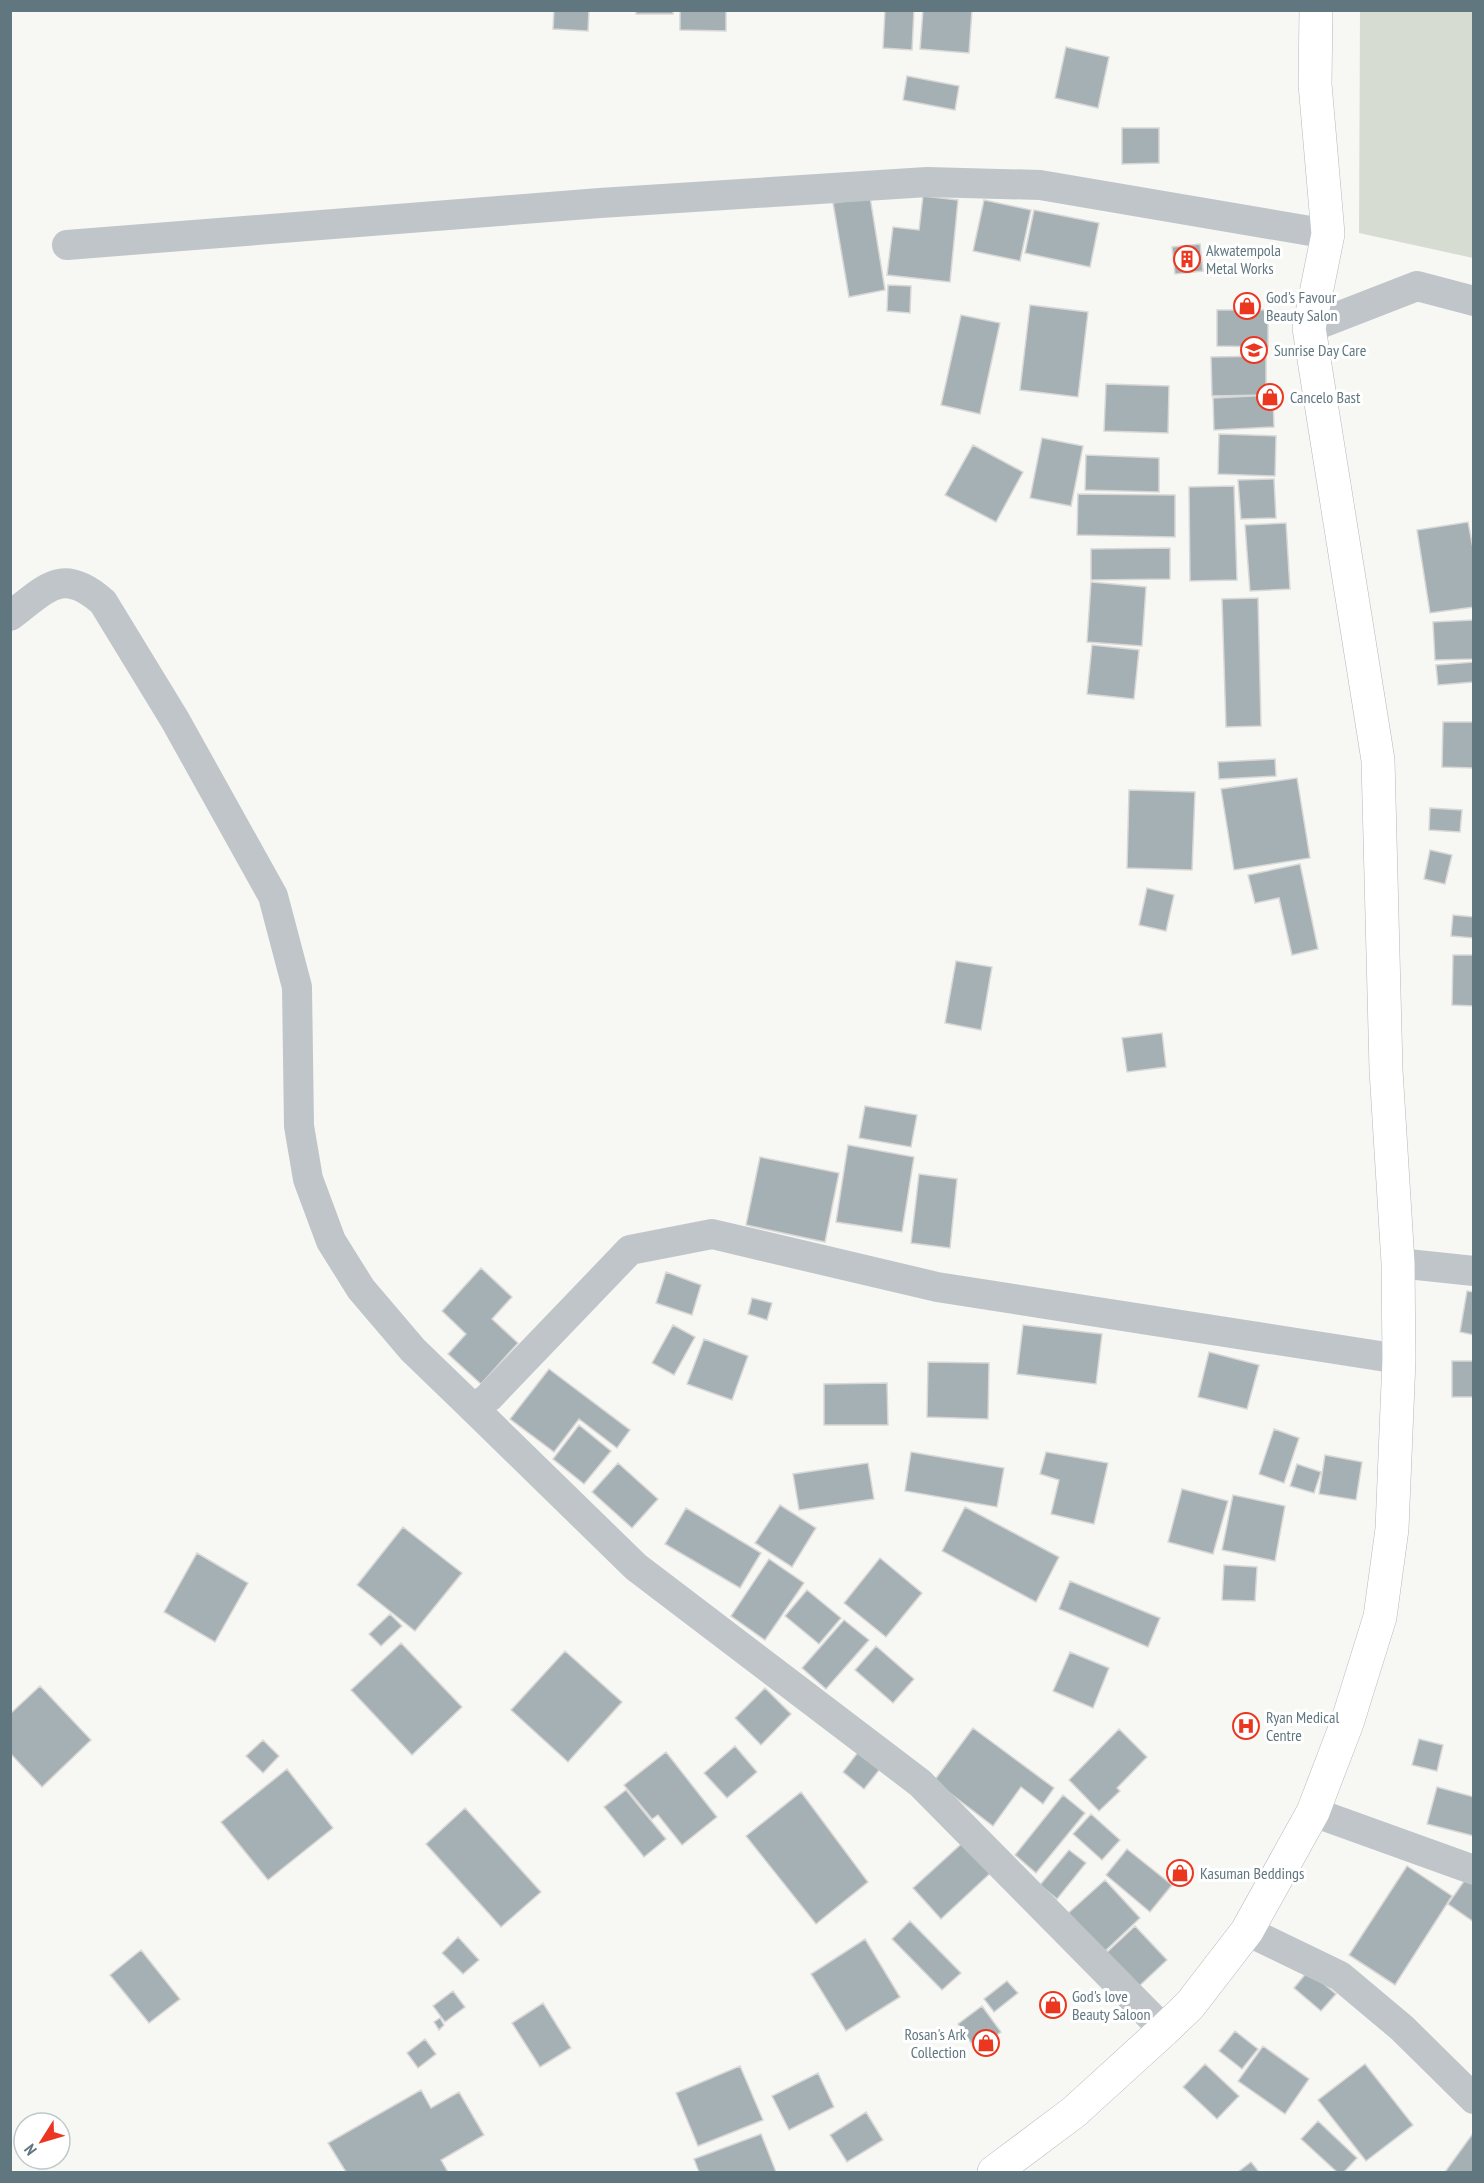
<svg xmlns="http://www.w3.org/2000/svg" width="1484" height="2183" font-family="'PT Sans Narrow',sans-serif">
<rect width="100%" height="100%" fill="#f7f7f4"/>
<path fill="#d7dcd3" d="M1360,11h113v247l-114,-25z"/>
<path fill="#a4b0b4" stroke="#d9d8d6" stroke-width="1.5" d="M554,10h35l-1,21 -35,-2z
M636,10h37v4h-37z
M680,10h46v21l-46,-1z
M885,10h29l-2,40 -29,-2z
M923,10h49l-3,43 -49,-4z
M1066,47l43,10 -11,51 -43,-10z
M907,76l52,10 -4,24 -52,-10z
M1122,128h37v35l-37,1z
M923,196l35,4 -8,82 -63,-7 6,-48 26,3z
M870,197l15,93 -36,7 -16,-94z
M984,200l47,10 -11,51 -47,-10z
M1034,210l65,13 -9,44 -65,-14z
M1200,244l3,27 -28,3 -3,-27z
M888,285l23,1 -1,27 -23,-2z
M1030,305l58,7 -10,85 -58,-7z
M1217,310h51v37l-51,-1z
M961,315l39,8 -20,91 -39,-9z
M1266,356v39l-54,1 -1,-39z
M1106,384l63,2 -1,47 -64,-2z
M1273,395l1,32 -60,3 -1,-32z
M1219,434l57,2 -1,40 -57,-2z
M1042,438l41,8 -12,60 -41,-8z
M973,445l50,27 -27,50 -51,-27z
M1086,455l73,3v34l-74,-2z
M1274,479l2,39 -35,1 -3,-39z
M1234,486l3,94 -47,1 -1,-94z
M1078,494l97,1v42l-98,-2z
M1468,522l6,31v54l-44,6 -13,-83z
M1286,523l4,66 -40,2 -5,-66z
M1170,548v31l-79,1v-31z
M1091,582l55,5 -4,59 -55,-4z
M1258,598l3,128 -35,1 -4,-128z
M1474,620v39l-39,1 -2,-38z
M1092,645l47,5 -5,49 -47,-5z
M1474,662v20l-36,3 -2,-20z
M1443,722h31v46l-32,-1z
M1275,759l1,17 -57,3 -1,-17z
M1297,778l13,80 -76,12 -13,-81z
M1129,790l66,2 -3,78 -65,-2z
M1430,808l32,2 -2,22 -31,-2z
M1430,850l22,5 -7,29 -21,-5z
M1300,864l18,85 -26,6 -13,-57 -24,5 -7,-28z
M1147,888l27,7 -8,36 -27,-6z
M1453,915l21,2v21l-23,-2z
M1453,955h21v51l-22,-1z
M956,961l36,6 -11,63 -36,-7z
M1162,1033l4,34 -39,5 -5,-34z
M865,1106l52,9 -6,32 -52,-9z
M848,1145l66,12 -12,75 -66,-10z
M760,1157l79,16 -14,69 -79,-17z
M919,1174l38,5 -7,69 -39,-5z
M481,1268l31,29 -20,22 26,24 -37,41 -33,-30 18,-20 -24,-23z
M666,1272l35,13 -9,30 -36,-12z
M1467,1291l7,1v43l-14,-3z
M752,1298l20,5 -5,17 -19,-6z
M673,1325l22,12 -21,38 -22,-12z
M1023,1325l79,9 -6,50 -79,-10z
M704,1339l44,17 -16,44 -45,-16z
M1209,1352l50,13 -12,44 -49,-12z
M1452,1361h22v36h-22z
M928,1362l61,1 -1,56 -61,-2z
M549,1369l81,61 -13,18 -38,-29 -25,33 -44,-33z
M887,1383l1,42h-64v-41z
M579,1425l32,26 -27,33 -31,-25z
M1274,1429l25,9 -15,45 -25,-9z
M911,1452l93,16 -7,39 -92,-16z
M1046,1452l62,11 -14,61 -43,-10 8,-34 -19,-6z
M1325,1455l37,7 -6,38 -37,-6z
M618,1463l40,36 -26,29 -40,-36z
M868,1463l6,36 -75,11 -6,-36z
M1297,1464l24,8 -7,21 -24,-7z
M1182,1489l46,12 -15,53 -45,-12z
M1233,1495l52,11 -10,55 -53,-11z
M780,1505l36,23 -24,39 -37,-24z
M965,1507l94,50 -23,45 -94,-51z
M686,1508l75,45 -21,35 -75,-44z
M403,1527l59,46 -47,58 -58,-46z
M197,1553l51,30 -33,59 -51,-30z
M880,1558l42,35 -36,44 -42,-34z
M769,1559l35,24 -39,57 -34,-24z
M1224,1565l33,2 -2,34 -33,-1z
M1070,1581l90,37 -12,29 -89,-38z
M807,1590l34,28 -22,26 -34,-28z
M390,1614l12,12 -21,20 -12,-12z
M844,1620l25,20 -43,49 -24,-21z
M401,1643l61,64 -50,48 -61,-65z
M876,1646l38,33 -21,24 -38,-33z
M565,1651l57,51 -54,60 -57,-52z
M1070,1652l39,16 -16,40 -40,-17z
M40,1686l51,54 -49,47 -32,-34v-39z
M765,1688l26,26 -30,31 -26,-27z
M973,1728l81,60 -11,16 -22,-17 -28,39 -59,-45z
M1119,1729l28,28 -30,31 3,3 -21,20 -30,-31z
M1419,1739l24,6 -6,26 -25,-6z
M263,1740l16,16 -16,17 -17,-17z
M735,1746l22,26 -30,26 -23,-25z
M862,1747l22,17 -20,25 -21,-17z
M666,1752l51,65 -35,28 -24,-30 -6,4 -28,-34z
M287,1769l46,59 -65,52 -47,-58z
M1437,1787l37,10v39l-47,-12z
M626,1790l40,49 -22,18 -40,-50z
M801,1792l67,90 -52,42 -70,-88z
M1063,1795l22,18 -49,60 -21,-18z
M465,1808l76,84 -40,35 -75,-83z
M1091,1814l29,26 -18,20 -29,-26z
M970,1836l27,31 -56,52 -28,-31z
M1127,1849l45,36 -22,27 -44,-37z
M1069,1850l17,13 -29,36 -17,-14z
M1407,1866l45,30 -57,89 -46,-30z
M1467,1877l7,4v41l-26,-18z
M1105,1880l35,38 -39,37 -36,-39z
M910,1921l51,52 -19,17 -50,-51z
M1135,1926l32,34 -31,29 -32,-34z
M458,1937l21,23 -16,14 -21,-21z
M865,1939l35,58 -54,34 -35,-57z
M141,1950l39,49 -31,24 -39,-48z
M1308,1971l28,23 -15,17 -27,-23z
M1007,1981l11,12 -24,19 -10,-13z
M453,1991l12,16 -20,15 -12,-16z
M543,2003l28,45 -31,19 -28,-44z
M982,2006l19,26 -25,18 -18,-26z
M440,2018l4,7 -5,5 -5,-8z
M1235,2031l23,18 -16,20 -23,-18z
M425,2039l11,15 -18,14 -11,-15z
M1263,2046l46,33 -24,35 -47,-33z
M1205,2064l34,32 -22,23 -34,-32z
M1365,2064l48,61 -47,36 -48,-61z
M740,2066l23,54 -65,26 -22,-53z
M818,2073l16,34 -45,23 -17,-34z
M421,2090l10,18 28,-16 25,43 -43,25 7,12h-102l-18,-29z
M866,2112l17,28 -36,22 -17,-27z
M1318,2121l39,37 -13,14h-7l-36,-33z
M1474,2132v40h-29z
M761,2134l15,38h-77l-5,-13z
M1251,2162l8,10h-21z"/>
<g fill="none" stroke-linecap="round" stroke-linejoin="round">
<defs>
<path id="secondary" d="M994,2172l80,-60 90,-82 26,-25 57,-74 66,-119 34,-89 33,-106 12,-88 7,-170 -1,-96 -12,-193 -8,-310 -69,-432 19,-94 -13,-150 1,-74"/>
</defs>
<use href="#secondary" stroke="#b2b9bd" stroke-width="34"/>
<path stroke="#bfc5c8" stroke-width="30" d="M67,245l533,-42 327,-21 113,3 288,49
M1309,328l108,-42 57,15
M10,616c37,-28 52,-50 93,-14l72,118 98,176 24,91 2,139 9,53 23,62 30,48 52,61 57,55 10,-1 9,-7 141,-147 82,-16 225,53 462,72
M1398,1263l76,8
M470,1405l166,162 284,216 244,247
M1313,1812l161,58
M1247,1931l93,45 62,52 72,71"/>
<use href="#secondary" stroke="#fff" stroke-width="33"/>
</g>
<defs>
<symbol id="building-ring" viewBox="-11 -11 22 22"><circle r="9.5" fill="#fff" stroke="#eb3620" stroke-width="1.5"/><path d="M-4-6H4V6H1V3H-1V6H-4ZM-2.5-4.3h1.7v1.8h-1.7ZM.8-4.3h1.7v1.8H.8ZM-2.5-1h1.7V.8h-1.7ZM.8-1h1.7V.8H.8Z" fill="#eb3620"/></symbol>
<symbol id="shop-ring" viewBox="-11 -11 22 22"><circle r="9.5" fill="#fff" stroke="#eb3620" stroke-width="1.5"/><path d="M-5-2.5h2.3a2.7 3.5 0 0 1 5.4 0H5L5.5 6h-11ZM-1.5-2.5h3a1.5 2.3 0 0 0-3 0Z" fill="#eb3620"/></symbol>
<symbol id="school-ring" viewBox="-11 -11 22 22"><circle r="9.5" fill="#fff" stroke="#eb3620" stroke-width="1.5"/><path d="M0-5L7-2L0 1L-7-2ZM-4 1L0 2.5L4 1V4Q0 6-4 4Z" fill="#eb3620"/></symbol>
<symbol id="hospital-ring" viewBox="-11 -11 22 22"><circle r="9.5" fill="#fff" stroke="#eb3620" stroke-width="1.5"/><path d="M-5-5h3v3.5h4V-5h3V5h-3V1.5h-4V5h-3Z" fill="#eb3620"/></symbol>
</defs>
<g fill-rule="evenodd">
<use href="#building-ring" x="1172" y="244" width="30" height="30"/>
<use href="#shop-ring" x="1232" y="291" width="30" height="30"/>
<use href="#school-ring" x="1239" y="335" width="30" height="30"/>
<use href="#shop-ring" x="1255" y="382" width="30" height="30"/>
<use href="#hospital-ring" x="1231" y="1711" width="30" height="30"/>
<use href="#shop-ring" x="1165" y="1858" width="30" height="30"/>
<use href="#shop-ring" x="1038" y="1990" width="30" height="30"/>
<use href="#shop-ring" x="971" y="2028" width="30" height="30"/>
</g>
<g text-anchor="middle" stroke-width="6" stroke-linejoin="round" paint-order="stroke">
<g font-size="16" fill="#617780" stroke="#fff" text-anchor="start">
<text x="1206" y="256">Akwatempola<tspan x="1206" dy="18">Metal Works</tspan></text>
<text x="1266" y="303">God's Favour<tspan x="1266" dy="18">Beauty Salon</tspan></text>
<text x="1274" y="356">Sunrise Day Care</text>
<text x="1290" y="403">Cancelo Bast</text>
<text x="1266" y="1723">Ryan Medical<tspan x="1266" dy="18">Centre</tspan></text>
<text x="1200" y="1879">Kasuman Beddings</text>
<text x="1072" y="2002">God's love<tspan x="1072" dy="18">Beauty Saloon</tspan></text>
<text x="966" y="2040" text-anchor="end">Rosan's Ark<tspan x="966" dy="18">Collection</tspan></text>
</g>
</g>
<rect width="1484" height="2183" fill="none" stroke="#617780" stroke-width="24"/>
<g transform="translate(42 2141) rotate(233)"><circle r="28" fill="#ffffff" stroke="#c0c9cc" stroke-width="1.5"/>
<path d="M0-4.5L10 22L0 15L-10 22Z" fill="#eb3620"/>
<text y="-9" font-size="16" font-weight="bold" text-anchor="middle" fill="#617780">N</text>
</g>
</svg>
